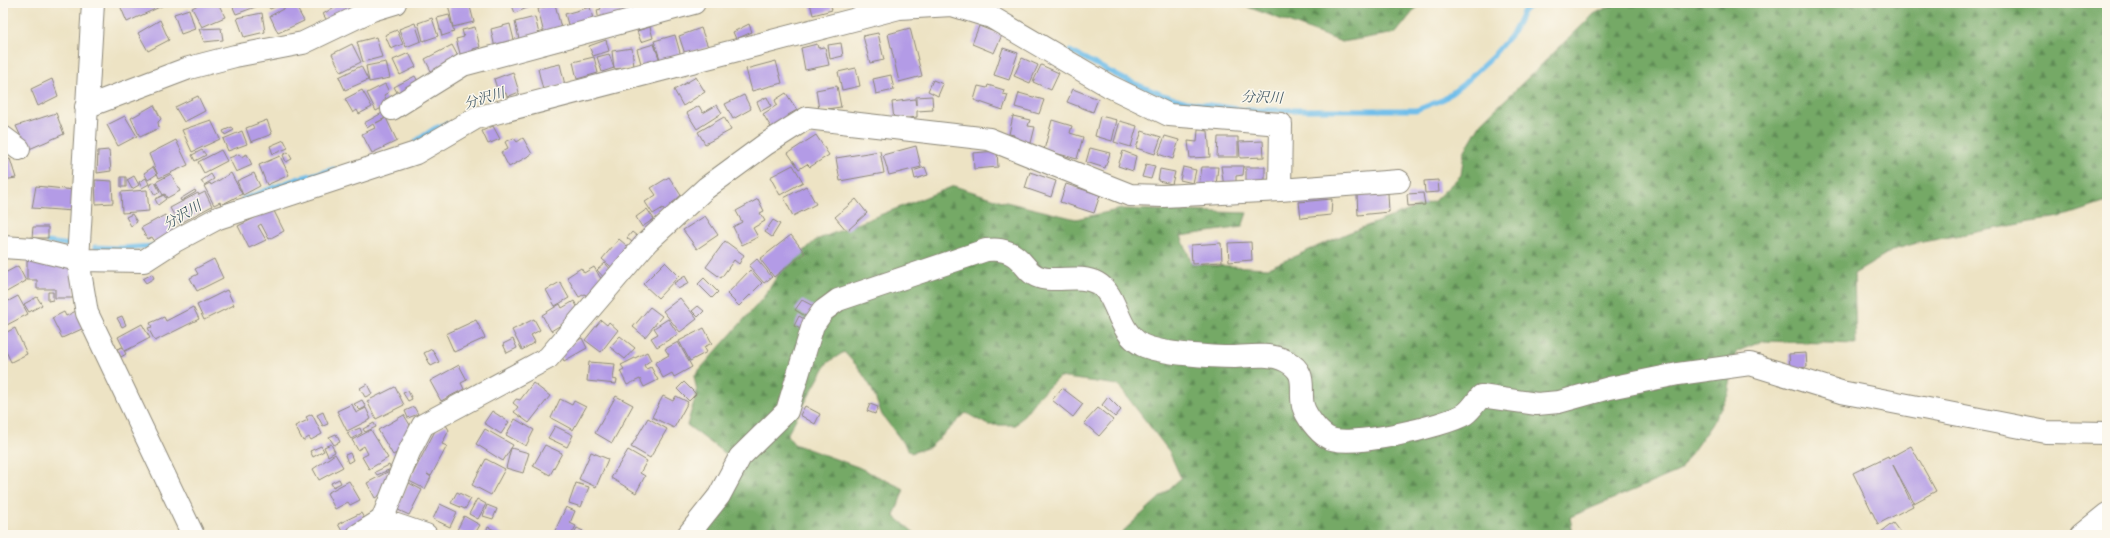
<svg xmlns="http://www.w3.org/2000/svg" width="2110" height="538" font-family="'IM FELL French Canon','Noto Serif JP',serif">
<defs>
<pattern id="forest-firs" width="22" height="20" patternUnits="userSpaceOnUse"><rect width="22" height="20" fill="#74a966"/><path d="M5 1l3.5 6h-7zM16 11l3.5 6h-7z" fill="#5f8a54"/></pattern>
</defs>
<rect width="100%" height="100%" fill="#fbf7ec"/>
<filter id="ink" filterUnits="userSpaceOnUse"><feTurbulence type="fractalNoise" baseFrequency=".025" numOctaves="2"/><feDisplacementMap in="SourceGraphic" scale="8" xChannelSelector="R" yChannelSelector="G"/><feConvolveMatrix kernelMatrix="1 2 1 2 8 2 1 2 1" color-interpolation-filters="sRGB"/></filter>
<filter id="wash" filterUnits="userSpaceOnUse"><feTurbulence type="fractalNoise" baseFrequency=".012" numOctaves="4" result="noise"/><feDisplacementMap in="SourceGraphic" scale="16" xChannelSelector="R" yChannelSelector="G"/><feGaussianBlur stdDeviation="0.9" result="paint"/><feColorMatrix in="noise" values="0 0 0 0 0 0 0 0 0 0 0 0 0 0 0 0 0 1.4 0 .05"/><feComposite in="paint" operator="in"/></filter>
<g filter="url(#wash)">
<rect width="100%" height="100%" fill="#ede3c4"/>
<path fill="url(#forest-firs)" stroke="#506a48" d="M1237,3h183l-24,30 -54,9z
M1616,3h491v199l-43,14 -147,27 -21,6 -42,25 2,70 -93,-3 -27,11 -8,43 -17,30 -32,46 -109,46 3,18h-454l62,-57 -12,-27 -51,-66 -59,-8 -21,20 -22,28h-28l-22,-12 -36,34 -19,6 -29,-38 -11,-28 -13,-20 -14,-15 -17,11 -40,72 7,9 64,23 46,22 -10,27 23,19h-215l29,-77 -44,-33 10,-33 -3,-16 69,-78 15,-23 38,-35 138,-54 48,15 74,18 46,-10 125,4 -5,14 -61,9 11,28 76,4 80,-35 86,-32 27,-26 3,-23 17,-29 113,-109z"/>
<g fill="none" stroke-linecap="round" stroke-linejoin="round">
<path stroke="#6fbeea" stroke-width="5" d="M1070,51l54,28 39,16 24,7 60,8h169l28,-11 18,-14 30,-28 22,-26 9,-19 9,-9
M416,141l19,-13 11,-4
M243,199l53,-20 38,-10
M48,242l23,3
M95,247l25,1 33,-2"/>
</g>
<g id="blocks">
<path fill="#b39be6" d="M119,3h44l1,2 -37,17z
M202,3h16l7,14 -23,10 -10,-19z
M231,3h30v2l-25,9z
M267,3h18l-15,6z
M294,3l10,18 -26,12 -8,-17z
M341,3h6l7,12 -22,14 -9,-15z
M453,3h16l5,19 -21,5 -5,-23z
M511,3h19l2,3 -17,7z
M611,3h18l4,14 -34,4 -2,-11 4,-1 -1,-3z
M632,3h22l-20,11z
M810,3h20l2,7 -19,5z
M555,4l6,24 -15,14 -8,-33z
M590,7l6,24 -24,7 -7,-24z
M189,9l6,20 -14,5 -7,-20z
M262,13l3,19 -21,5 -7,-19z
M449,15l5,17 -12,4 -5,-18z
M535,17l4,17 -20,5 -4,-17z
M432,18l6,18 -15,5 -5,-18z
M160,20l9,20 -21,11 -10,-18z
M415,23l6,18 -15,6 -7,-18z
M510,24l6,24 -20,5 -5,-24z
M749,24l3,8 -16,7 -3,-7z
M979,26l23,9 -8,18 -22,-9z
M475,27l5,20 -7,2 1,5 -13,3 -5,-18 8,-2 -2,-7z
M650,27l3,11 -12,4 -4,-11z
M221,28l2,12 -19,2 -5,-13z
M701,28l7,19 -23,7 -6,-18z
M910,28l12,48 -23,6 -11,-48z
M397,30l6,14 -12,5 -6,-14z
M878,33l6,27 -14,3 -7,-27z
M675,35l6,21 -20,6 -7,-21z
M376,37l6,20 -19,5 -6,-20z
M606,40l3,11 -16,5 -4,-10z
M841,43l2,13 -13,3 -2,-14z
M352,44l9,18 -20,10 -9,-18z
M654,44l6,17 -18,6 -5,-18z
M817,44l1,4 7,-1 4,18 -24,5 -4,-22z
M452,45l10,19 -27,15 -10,-20z
M632,48l2,19 -20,2 -2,-18z
M1003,48l15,5 -9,27 -15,-5z
M409,53l7,14 -16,8 -7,-15z
M609,54l5,14 -12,4 -5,-15z
M594,57l4,16 -21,6 -4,-17z
M1022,58l16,7 -8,18 -16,-7z
M776,61l6,22 -30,8 -6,-22z
M386,62l4,16 -21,4 -3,-16z
M560,64l5,21 -22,5 -5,-21z
M1041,65l18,8 -8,17 -18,-8z
M361,66l7,14 -23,10 -6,-13z
M856,68l4,18 -18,4 -4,-18z
M513,72l6,20 -12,5 -1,-4 -7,2 -5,-16z
M891,75l3,15 -18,4 -3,-15z
M415,76l7,13 -21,10 -7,-12z
M696,77l9,15 -22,14 -9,-16z
M52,79l6,17 -20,10 -7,-17z
M933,80l10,4 -5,12 -10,-5z
M385,84l4,8 -5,3 5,9 -13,7 -9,-18z
M988,85l16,5 -1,4 5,1 -5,15 -29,-10 4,-14 9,2z
M837,86l4,21 -22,3 -3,-20z
M1073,89l25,10 -5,13 -26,-10z
M362,90l10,17 -13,7 -2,-4 -4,3 -8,-14z
M786,93l11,17 -9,5 5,8 -18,11 -12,-20 14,-9 -2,-5z
M1019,93l25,7 -5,14 -24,-7z
M744,95l7,14 -18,10 -8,-15z
M198,96l7,15 -21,11 -9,-15z
M932,96l1,14 -16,1v6l-23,3 -2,-18 23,-3 1,6v-8z
M767,97l4,9 -10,5 -4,-9z
M154,105l7,14 -3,3 1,6 -19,9 -9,-19z
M717,105l5,8 -25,16 -10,-16 12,-7 4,7z
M384,112l3,5 -11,6 10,-5 11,23 -25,12 -10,-19 13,-6 -2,-4 -6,4 -3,-5z
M56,113l8,21 -37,16 -11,-24z
M125,116l12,20 -19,10 -11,-21z
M1013,116l17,4 -2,6 7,1 -4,16 -18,-4 1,-4 -5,-1z
M1100,116l17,4 -5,21 -17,-5z
M724,117l7,13 -26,14 -7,-12z
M211,120l9,19 -28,13 -10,-22z
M267,120l5,14 -21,8 -5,-14z
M1052,120l20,6 -2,7 13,4 -6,22 -33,-9z
M1120,121l17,5 -6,21 -17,-5z
M493,126l7,13 -12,5 -6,-13z
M232,127l2,3 -9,5 -2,-4z
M1198,130l10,1 2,26 -20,1 -2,-17 9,1z
M242,131l5,13 -19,7 -5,-12z
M1142,131l19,6 -6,17 -19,-6z
M816,135l13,20 -19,12 -3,-3 -8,5 -11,-16z
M1165,136l14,4 -6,19 -15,-5z
M1218,137h20v20h-21z
M514,138l3,4 6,-4 9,16 -23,13 -8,-15 7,-4 -3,-6z
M176,140l12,25 -29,13 -10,-24z
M284,140l4,8 -15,6 -3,-8z
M1263,141l1,16 -24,1 -1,-16z
M916,146l5,21 -32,8 -6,-20z
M1090,148l20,5 -5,15 -19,-6z
M109,150l2,21 -14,2 1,-22z
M202,150l4,5 -11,6 -3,-6z
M221,150l6,11 -23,12 -6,-11z
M880,151l4,22 -44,8 -4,-23z
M997,151l1,16 -24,2 -1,-16z
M1123,151l13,5 -3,15 -15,-5z
M288,152l4,7 -6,3 -3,-7z
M239,154l2,3 6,-3 5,11 -16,7 -7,-14z
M280,156l9,19 -22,10 -8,-20z
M10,159l6,19 -13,2v-19z
M1146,164l9,2 -4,13 -9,-2z
M793,165l10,17 -23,13 -10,-18z
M1221,166h23l-1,9 -7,1v10l-12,1z
M153,167l4,7 -9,6 -4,-7z
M925,167l3,8 -13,4 -2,-8z
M1183,167l13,3 -3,13 -13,-3z
M1202,167h16l-2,18 -17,1z
M1246,167h19v20h-19z
M1160,169l15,3 -3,12 -14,-3z
M1030,172l26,9 -5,16 -26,-9z
M231,173l11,21 -21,11 -1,-3 -6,3 -10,-19 6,-3 1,2z
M254,173l6,13 -17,9 -6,-14z
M171,174l9,17 -13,7 -2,-4 -2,1 -7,-13z
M211,174l3,5 -10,6 -3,-4z
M134,176l5,9 -7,4 -5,-9z
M121,177h5v10h-5z
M669,177l13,20 -10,6 3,5 -9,5 -3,-5 -10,6 -8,-12 11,-7 -5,-7z
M146,178l3,6 -7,4 -3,-6z
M95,180l17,1 1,22 -17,1z
M1438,180l1,12 -14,1 -1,-12z
M155,182l5,10 -5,3 -6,-10z
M1066,184l34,11 -6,18 -34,-11z
M36,186l38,4 -1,21 -41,-3z
M806,186l10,18 -23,12 -9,-18z
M147,190l2,21 -27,2 -1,-21z
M195,190l1,2 -15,9 -1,-2z
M205,192l7,14 -33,18 -9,-16 28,-15 1,2z
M1388,193l1,19 -31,3 -1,-20z
M1423,193l2,12 -17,1 -1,-12z
M164,195l2,4 -8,6 -3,-6z
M758,199l6,12 -4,2 5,8 -12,7 5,9 -16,8 -9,-18 9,-5 -6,-11z
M856,199l11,14 -20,18 -12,-14z
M1332,199l-1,16 -30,3 -2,-16z
M273,209l11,22 -15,8 -8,-15 -3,2 8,14 -17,8 -11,-22z
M647,209l7,10 -12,8 -6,-10z
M132,214l5,8 -6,4 -5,-9z
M3,215h2v23h-2z
M165,215l10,16 -20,11 -3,-5 -5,2 -6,-11z
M705,216l13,19 -21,14 -14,-19z
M773,220l7,4 -8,13 -7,-5z
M33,227h15v11h-16z
M632,232l10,8 -5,6 -10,-8z
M791,235l14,18 -31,24 -14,-18z
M619,239l14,12 -17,20 -14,-12z
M725,241l19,14 -5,9 -5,-4 -13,18 -15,-11z
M1251,242l1,18 -23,2 -1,-19z
M1221,243l1,19 -30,2 -1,-19z
M214,259l9,19 -26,13 -7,-13 8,-4 -3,-5z
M757,259l15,18 -8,6 -15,-17z
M27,260h48v38h-20v-9h-18v-9h-10z
M665,262l14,14 -21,22 -15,-14z
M605,263l9,10 -8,7 -9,-10z
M18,266l8,15 -23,13v-20z
M594,267l9,15 -16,15 -2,-3 -6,3 -12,-20 14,-9 3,5z
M750,270l12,13 -23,23 -12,-12z
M152,274l2,4 -8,5 -3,-4z
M685,276l4,7 -11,6 -4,-6z
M704,278l14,14 -6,6 -14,-14z
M560,282l9,16 -14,8 -9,-16z
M227,290l7,15 -30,15 -7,-15z
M48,292h5v8l-5,1z
M18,296l10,18 -25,13v-23z
M37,297l5,8 -13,7 -5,-8z
M680,298l17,21 -17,13 -17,-21z
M802,300l15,8 -6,11 -16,-9z
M574,301l7,12 -30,18 -9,-16 18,-11 2,4z
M698,306l6,5 -6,6 -6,-6z
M193,307l6,12 -44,22 -7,-13 4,-1 -2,-4 14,-6 2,4z
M650,307l12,9 -17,21 -12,-10z
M76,311l8,17 -22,10 -10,-20 12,-6 2,4z
M122,316l4,9 -4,2 -5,-9z
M799,316l9,5 -5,9 -9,-4z
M534,319l6,11 -9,5 4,7 -13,8 -10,-20z
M668,319l10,15 -21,13 -6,-9 7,-4 -4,-6z
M476,320l9,18 -31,14 -8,-18z
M601,320l6,5 2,-3 9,8 -17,22 -16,-12z
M142,324l8,14 -25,13 -7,-14z
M15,328l12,26 -16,8 -8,-17v-11z
M704,328l8,15 -8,4 3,5 -17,9 -11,-20z
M620,336l15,12 -10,11 -15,-12z
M582,338l5,10 -23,13 -5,-10z
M513,339l4,9 -10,5 -4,-9z
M678,342l14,25 -18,10 -2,-4 -9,5 -8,-15 14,-8 -4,-6z
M122,347l4,7 -5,3 -4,-8z
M432,349l7,13 -8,4 -7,-13z
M647,352l4,8 -7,5 2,4 5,-2 7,13 -14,7 -4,-8 -13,6 -7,-14 4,-2 -3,-4z
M1806,353l1,14 -17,2 -1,-15z
M589,362l26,2 -2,15 4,1 -1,4 -29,-3z
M459,365l8,15 -6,3 3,6 -23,12 -11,-20z
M684,382l12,12 -7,7 -12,-12z
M533,383l17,13 -21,27 -15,-11 4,-5 -5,-4 3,-4 4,1z
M367,384l5,10 -7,3 -5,-9z
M395,387l9,18 -28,14 -9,-18z
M1062,388l21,16 -10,13 -21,-17z
M408,391l4,8 -4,2 -5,-8z
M616,396l17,9 -21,38 -17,-10z
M663,396l10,5 3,-5 12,6 -14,26 -22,-11z
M1108,397l13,13 -6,7 -13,-12z
M560,399l12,6 2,-4 12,6 -13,23 -22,-12z
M362,400l4,7 -6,3 -6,-6z
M352,404l4,9 10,-5 5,11 -24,12 -10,-20z
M870,404l8,3 -3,7 -8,-3z
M805,406l15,8 -5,10 -15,-9z
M414,407l4,7 -10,4 -3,-7z
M1098,408l15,12 -14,16 -15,-13z
M492,411l17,11 -8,12 -17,-11z
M323,412l5,12 -5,2 -6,-11z
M312,414l10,20 -11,6 -2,-3 -6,4 -8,-15 13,-6 -2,-3z
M404,415l15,25 -26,15 -15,-25z
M648,418l19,11 -17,29 -19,-11z
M515,419l19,11 -8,16 -20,-11z
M374,423l2,4 -11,5 -2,-3z
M446,425l3,5 -7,14 5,2 -16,30 -4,-2 4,3 -6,12 -16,-8 26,-50z
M555,426l18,9 -6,12 -19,-9z
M360,428l2,5 -11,6 -4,-6z
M485,429l28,16 -10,16 -27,-17z
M371,430l17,28 -19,11 -7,-12 6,-3 -4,-8 -6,4 -6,-10z
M336,434l4,8 -6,3 -5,-8z
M331,444l4,8 -7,4 -4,-9z
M545,445l17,8 -12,22 -17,-9z
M321,446l3,5 -11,6 -3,-6z
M1911,446l25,45 -22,12 -21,-38 20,41 -35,18 -25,-51 35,-17 1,2z
M511,448l18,5 -6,20 -17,-5z
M628,450l19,11 -7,12 5,3 -9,17 -25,-15z
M591,452l17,7 -12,28 -17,-8z
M350,453l3,7 -5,3 -3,-8z
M335,454l8,13 -24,13 -6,-11z
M486,459l19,10 -14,26 -19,-10z
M389,465l2,4 -14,6 -2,-3z
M391,470l8,14 -24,14 -8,-15z
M339,479l2,4 -8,4 -2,-4z
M349,481l11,19 -10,5 -2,-3 -13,7 -8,-16z
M409,483l13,7 -13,25 -13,-6z
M576,483l13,4 -8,20 -12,-4z
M457,492l14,7 -6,10 -14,-6z
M477,499l9,5 -8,15 -9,-5z
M440,504l17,8 -7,15 -17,-8z
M487,505l10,4 -4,10 -10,-3z
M566,507l9,4 -5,12 6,3 -5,9h-18z
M361,513l8,14h-14l-12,6 -5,-9z
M464,516l16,9 -6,10h-8l-9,-5z
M1893,523l9,12h-25z
M488,527l17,8h-21z
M577,528l6,3 -2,4h-8z"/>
</g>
</g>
<g filter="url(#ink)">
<use href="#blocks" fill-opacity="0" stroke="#8c8778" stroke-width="1"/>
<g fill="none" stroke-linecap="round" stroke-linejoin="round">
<defs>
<path id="minor" d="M93,3l-15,257 9,53 106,222
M86,107l103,-39 46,-12 68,-13 69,-33 23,-7
M392,109l71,-44 231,-62
M3,137l16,12
M3,247l30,2 45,11 66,1 31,-20 43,-23 198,-65 60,-35 423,-110 53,-3 39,12 118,69 60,29 112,9 -1,66
M382,520l44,15
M358,535l24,-15 27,-68 14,-27 125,-67 99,-116 59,-54 60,-44 41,-26 182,21 141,56 33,1 117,-6 119,-9
M688,535l31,-39 21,-39 47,-46 26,-86 10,-14 15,-11 148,-50c10,-1 20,-1 29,6 10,7 13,19 27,22 17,4 39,-4 55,5 22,12 18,47 45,62 19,9 71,12 93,12 16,-1 36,-4 51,4 23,12 13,27 17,45 3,10 15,26 24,31 18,13 118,-11 138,-23 6,-4 11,-12 16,-18l56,8 22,-2 50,-14 69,-14 72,-10 91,28 205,40 61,1
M2081,535l26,-21"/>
</defs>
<use href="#minor" stroke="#8c8778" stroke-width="24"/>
<use href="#minor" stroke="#fff" stroke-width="22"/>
</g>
</g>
<g text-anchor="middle" stroke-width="3" stroke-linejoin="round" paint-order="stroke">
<g font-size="14" font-style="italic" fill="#3f5764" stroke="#fbf7ec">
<text transform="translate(1262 97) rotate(2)" y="5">分沢川</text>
<text transform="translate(484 98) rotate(-17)" y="5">分沢川</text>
<text transform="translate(182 215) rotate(-31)" y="5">分沢川</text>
</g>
</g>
<rect width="2110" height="538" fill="none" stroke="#fbf7ec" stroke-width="16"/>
</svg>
